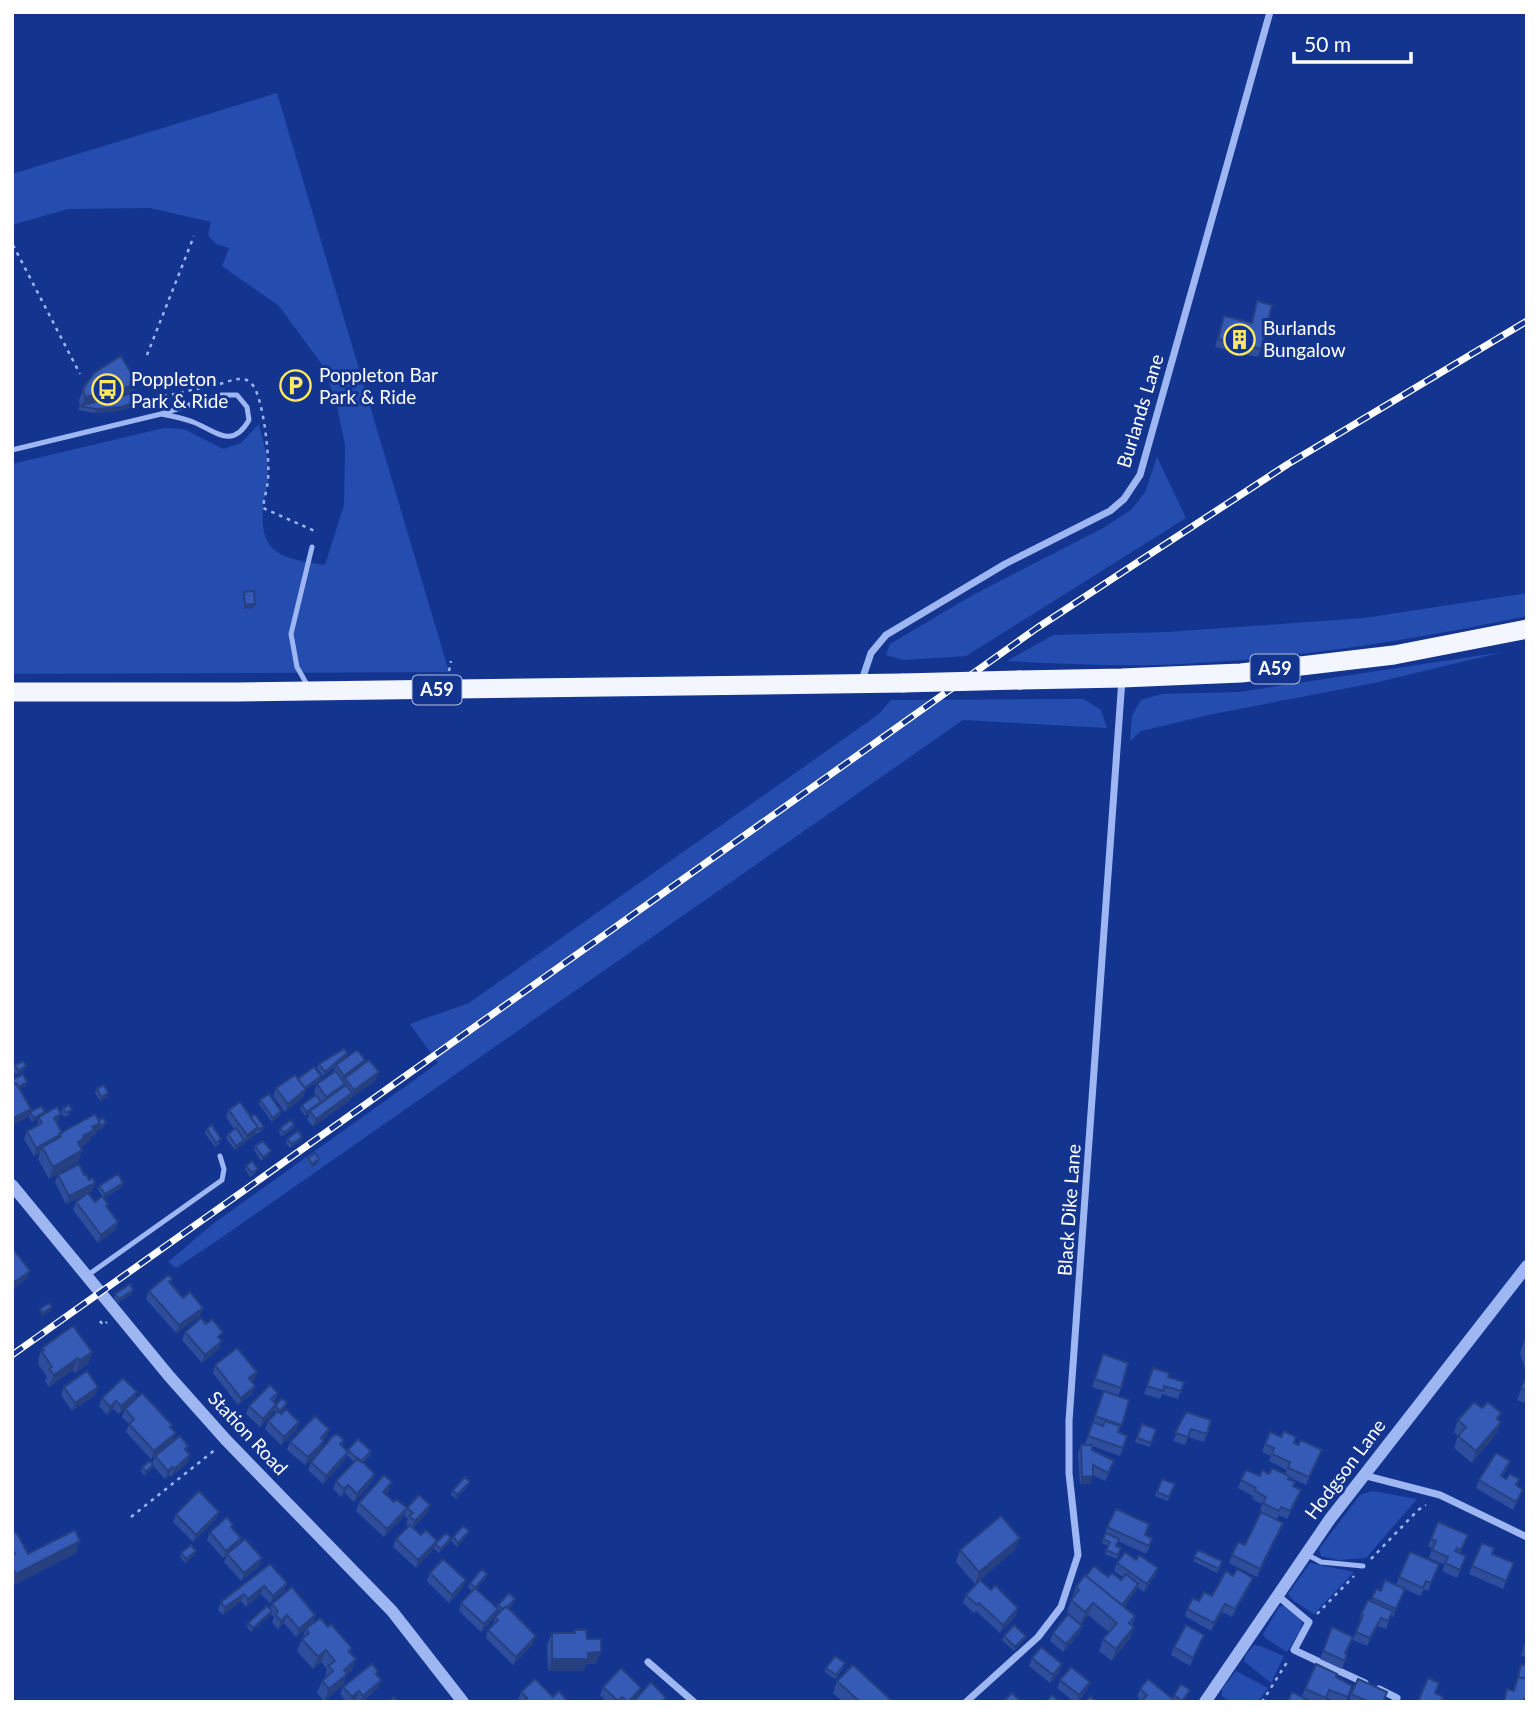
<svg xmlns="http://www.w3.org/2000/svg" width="1539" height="1714" font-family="Lato,sans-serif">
<rect width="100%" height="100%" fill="#133590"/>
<path fill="#244daf" d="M277,93l172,579 -437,2v-210l152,-36 20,1 39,20 18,-6 18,-19c4,18 10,34 9,53 0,11 -5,21 -5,32 -4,48 23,49 62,56l19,-60 1,-60 -9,-44 -13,-35 -44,-60 -57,-40 7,-18 -13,-4 -8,-9 3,-13 -61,-14 -82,1 -56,16v-51z
M1157,457l29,61 -220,138 -63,4 -17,-5 4,-11 81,-48 134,-69 27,-18 13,-17z
M1527,593v23c-114,24 -228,42 -344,48 -58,3 -118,0 -176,-3l46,-26 115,-3 196,-14z
M1503,652l-129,31 -161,31 -72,17 -11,10 2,-25 9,-16 21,-6 77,-2z
M1084,699l17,11 6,18 -144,-8 -742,518 -45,30 -8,-6 46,-39 224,-160 -28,-39 59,-21 410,-289 12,-14z
M1372,1491l45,8 -51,59 -28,2 -17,-4 -2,-7 41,-54z
M1310,1563l44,9 -40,42 -20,-13 -6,-7z
M1283,1606h4l15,16 -1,8 -14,22 -22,-14 -2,-4 16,-27z
M1254,1645l6,1 24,10 -13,27 -27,-22 1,-5z
M1236,1671l32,17 -10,14h-28l-8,-6v-7z"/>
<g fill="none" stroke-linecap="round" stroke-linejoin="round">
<path stroke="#9eb7f2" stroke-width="2.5" stroke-dasharray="3.5 5" stroke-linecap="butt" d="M13,245l67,129
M147,355l47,-119
M220,384c10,-3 23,-9 31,-1 13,12 19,80 17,97 -1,9 -4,19 -5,28l54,24
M147,400l63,-14
M449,671l2,-10
M100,1321l3,4 4,-3
M131,1517l85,-68
M1371,1559l47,-49 8,-5
M1317,1614l37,-38
M1262,1702l27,-43"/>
<path stroke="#9eb7f2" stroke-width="5" d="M12,450l149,-36 60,-19h16l10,12 2,13c-17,30 -33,11 -56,2 -10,-4 -21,-6 -32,-8
M309,688l-12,-21 -6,-33 21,-87
M88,1275l134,-95 2,-11 -4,-13
M1306,1554l15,8 42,4"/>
<path stroke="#9eb7f2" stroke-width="7" d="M861,683l10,-30 15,-18 119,-71 105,-53 14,-12 16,-24 130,-463
M1363,1475l77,20 87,42
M1278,1596l31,26 -15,28 71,33
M648,1662l46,40
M1379,1689l18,9
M966,1702l72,-65 23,-30 17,-52 -9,-82v-52l53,-742"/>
<path stroke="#9eb7f2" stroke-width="12" d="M12,1185l157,191 57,64 166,171 71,91
M1205,1702l125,-183 197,-253"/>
<path stroke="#f4f6ff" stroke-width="19" d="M1020,680l102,-2 119,-5 153,-18 133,-26
M12,692h225l666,-9"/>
<defs>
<path id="rail" d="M12,1355l1025,-727 251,-164 239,-143"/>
</defs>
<use href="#rail" stroke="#fff" stroke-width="7"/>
<use href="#rail" stroke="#133590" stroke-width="4.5" stroke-dasharray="13" stroke-linecap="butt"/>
<path stroke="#f4f6ff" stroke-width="19" d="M903,683l117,-3"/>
</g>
<path fill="#2e4e9d" d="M1257,301l4,48 -3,8 -43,-10 9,-31 27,7z
M135,385l-2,8 2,13 -15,5 -25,2 -17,-3 2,-4 -1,-5 4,-12z
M347,1053l-1,4 19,3 -1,4 15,8 -3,8 -25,18 -1,-1 -1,4 -36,26 -6,-8 3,-6 -5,3 -5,-7 2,-4 14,-10 -2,-3 3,-8 16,-11 3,-7 -13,10 -6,-8 2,-4z
M15,1065l10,5 -9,5 -3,-6z
M321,1076l-1,4 -14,9 -3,8 -18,15 -12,-16 3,-8 22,-9z
M97,1089l10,8 -7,4 -5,-8z
M260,1100l20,15 -8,7 -13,-18z
M63,1108l7,6 -6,3 -3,-5z
M229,1110l21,7 12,13 -5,4 -1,-1 -1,2 -11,8v-1l-1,2 -8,6 -9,-12 2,-4 6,-5 -8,-12z
M30,1112l14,3 14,7 -2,1 6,10 42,-6 -7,4 -1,3 -5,3 -2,5 -8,4 1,4 -4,12 -29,17 -11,-20 2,-6 -6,3 -10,-17 3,-8 10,-5 2,-8 -7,4 -3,-6z
M294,1125l-1,4 -11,8 -3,-5 1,-4z
M207,1129l13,14 -5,4 -10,-14z
M287,1139l13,2 -10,7 -4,-5z
M255,1146l14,9 -8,6 -7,-11z
M308,1158l11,1 -1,4 -7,5 -5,-6z
M246,1166l10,7 -6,4 -5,-8z
M58,1175l31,5 6,3 -3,8 -4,2 7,9 7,-6 -4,-7 1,-3 23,1 -18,11 4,6 -1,4 11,14 -3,8 -17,13 -25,-33 3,-8 12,-9 -22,11 -11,-22z
M171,1284l29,32 -24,17 -30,-34 3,-8z
M115,1294h17l-14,9 -4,-5z
M206,1324l14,16 -1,9 -17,14 -20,-23 3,-8z
M1527,1340v35l-7,-22 4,-12z
M42,1348l50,4 -4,12 -13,9 -2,-3 -24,17 -4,-6 2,-4 -9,-13 1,-3 -1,-1z
M1103,1354l18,34 -3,8 11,4 -10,33 8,3 -7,20 -28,-10v4l19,19 -6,12 -12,-6 -3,9h-10l-2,-31 3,-8h7l-3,-1 19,-53 -12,-4z
M215,1365l42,7 -3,8 -2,2 3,4 -3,8 -14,11 -25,-32z
M1153,1368l15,9 16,5 -6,17 -16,-5 -2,5 -16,-5z
M1527,1375v29l-10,-4z
M64,1387h34l-3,8 -23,16 -11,-16z
M137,1392l-3,8 -15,14 -6,-5 -6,6 -8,-9 3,-8z
M278,1393l-4,9 2,2 11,-1 -2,4 -5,6 19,9 -3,8 -15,15 -16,-16 3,-8 9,-8 -3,-3 -14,17 -14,-13 3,-8z
M125,1409l47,16 -1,4 5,4 -3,8 -22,18 -25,-27 3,-8 -7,-7z
M1186,1412l21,22 -3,8 -16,-5 -3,8 -12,-4z
M1458,1420l41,1 2,1 -5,12 -24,29 -18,-15 4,-12 -4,-4z
M1142,1424l14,5 -6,18 -15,-5z
M329,1429l-3,8 -3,3 -2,9 -16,16 -18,-15 3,-8z
M344,1440l-2,6 5,5 1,-1 22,5 -7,8 12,11 -3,8 -18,20 -9,-9 -4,4 -8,-8 3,-8 18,-19 -7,-7 -2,5 -22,24 -15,-14 3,-8z
M1294,1443l28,7 -16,35 -17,-8 -1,2 5,7 5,12 -11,21 -8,-4 -2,4 -17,-8 2,-7 -10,-5 1,-3 -15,-8 3,-8 28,-6h16l2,-4 -18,-9 2,-5 -9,-4 3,-8z
M187,1451l3,4 -3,8 -16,14 -2,-2 -4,4 -12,-13 -1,3 -8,7 -3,-5 1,-4 10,-3 3,-8z
M1510,1461l-3,8 -5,8 4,2h13l-2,7 6,4 -3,7 -7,13 -37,-22 3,-8z
M1162,1479l13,5 -7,17 -13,-5z
M470,1482l-2,4 -12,13 -5,-5 2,-4z
M389,1490l-4,4 19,22 -20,21 -28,-26 3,-8z
M430,1505l-3,8 -14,15 8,7 15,9 15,-6 -1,4 -11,11 -5,-5 -18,20 -23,-21 3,-8 13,-13 -3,-2 2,-5 -4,-4 3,-7z
M219,1512l-3,7 -23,23 -20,-20 3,-8z
M233,1525l-1,3 9,10 -2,6 20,22 -18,15 -17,-19 3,-6 -4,2 -16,-18 3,-8z
M1107,1527l38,8 5,11 -4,8 -28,-13 -2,5 5,2 -4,11 -12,-5 3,-8 -6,-3z
M469,1531l-2,4 -10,12 -6,-6 2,-4z
M1280,1531l-23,46 -28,-14 3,-8 13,-10z
M12,1534l16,20 48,-1 -64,33z
M1468,1535l-8,18 6,3 -9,22 -15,-7 3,-6 -16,-7 3,-10 -4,-2 3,-7z
M1015,1549l-35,31 36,36 -16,17 -24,-22 -2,2 -11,-10 3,-8 14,-15 -5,4 -19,-22 4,-12z
M1198,1550l23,15 -4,8 -24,-12z
M181,1553l14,2 -10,8 -5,-6z
M1492,1554l22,9 -11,26 -34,-15 3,-8z
M1117,1563l38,13 -11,16 -7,-5 -2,5 -11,15 11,9 -3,9 2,2 -4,11 -18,23 -13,-10 4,-12 6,-7 -21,-17 -7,9 -14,-12 9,-25 10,-11 22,1 13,3 2,-3 -9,-6z
M270,1564l17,19 -3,8 -14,12 -9,-9 -15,13 -5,-6 -18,14 -5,-5 3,-8z
M1439,1564l-11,27 -4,-2 -4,7 -15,-7 -12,28 -2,-1 -5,13 -8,-3 -11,20 -14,-6 7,-17 -1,-1 2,-8 10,-13 5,-12 5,2 15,-6 3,-8z
M430,1573l33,15 -14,15 -22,-22z
M487,1574l-1,4 -10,11 21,19 1,-3 16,-2 -6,6 25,35 -20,21 -27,-27 2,-8 5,-5 2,-8 5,-5 -2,-2 -3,7 -14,15 -22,-21 2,-8 11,-12 -4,-4 2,-4z
M1250,1586l-18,31 -10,-5 -11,19 -26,-15 2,-7 12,-8 13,-5z
M272,1604l43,11 -2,8 -17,14 -12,-14 -6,6 -6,-7 2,-5 -3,-3 -20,18 -4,-5 1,-4 22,-14z
M1082,1626l-3,8 -16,18 -13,-11 3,-8z
M328,1627l24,21 -2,5 6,6 -5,12 -5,5 -3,9 -19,16 -7,-8 5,-12 3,-2 2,-10 -6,-7 -8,7 -16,-18 9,-22z
M1332,1627l21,10 -7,17h1l-5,15 -22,-10z
M575,1630l12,9 9,25h-10l-3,7h-35l-1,-26 5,-12h21z
M1204,1635l-14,31 -19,-11 3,-8z
M1527,1635v22l-6,-1z
M1004,1636h22l-2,4 -10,11 -12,-11z
M1032,1658l28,14 -10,11 -21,-17z
M844,1667l-9,12 -10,-7 1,-4z
M378,1671l-1,4 1,13 -16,14h-4l-2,-3 -4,3h-6l-6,-8 3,-7z
M1336,1677l16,9 -6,16h-9l-10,-4 -2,4h-12l-11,-6 3,-7z
M1060,1680l30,2 -3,8 -9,12h-4l-17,-14z
M837,1681l54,21h-48l-10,-9z
M603,1687l35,9 -6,6h-25l-7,-7z
M1140,1689l32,10 2,-4 14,-1 -5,8h-7l-2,-1h-32l-5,-4z
M521,1692l32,5 12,5h-45l-2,-2z
M1351,1694l32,8h-34z"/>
<path fill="#264080" d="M135,385l-4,12 -49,10 3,-10z
M137,402l-2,4 -15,5 -25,2 1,-4z
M255,604l-2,4 -10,1 2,-4z
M347,1053l-1,4 -23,19 2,-4z
M365,1060l-3,8 -17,10 -2,5 -2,1 3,-8z
M26,1066l-1,4 -9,5 2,-4z
M379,1072l-3,8 -25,18 3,-8z
M321,1076l-1,4 -18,12 2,-4z
M27,1082l-1,4 -11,6 2,-4z
M306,1089l-3,8 -18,15 3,-8z
M108,1093l-1,4 -7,4 1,-4z
M352,1093l-3,8 -36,26 3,-8z
M321,1102l-1,4 -15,10 1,-4z
M31,1109l-3,8 -16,9v-7z
M281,1111l-1,4 -8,7 1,-4z
M45,1112l-2,4 -11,6 2,-4z
M61,1114l-3,8 -7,4 3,-8z
M100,1123h6l-2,4 -7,4 -1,3 -5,3 -2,5 -8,4 -1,4 -2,-8 14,-15z
M294,1125l-1,4 -11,8 2,-4z
M258,1127l-3,8 -11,8 3,-8z
M59,1136l-3,8 -14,3 -2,6 -6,3 2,-8z
M302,1137l-2,4 -10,7 2,-4z
M244,1140l-1,4 -8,6 1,-4z
M82,1150l-4,12 -29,17 4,-12z
M271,1151l-2,4 -8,6 2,-4z
M319,1159l-1,4 -7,5 1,-4z
M95,1183l-3,8 -26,13 3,-8z
M123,1183l-1,4 -19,11 2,-4z
M118,1222l-3,8 -17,13 3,-8z
M30,1271l-3,8 -15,11 3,-8z
M133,1290l-1,4 -14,9 1,-4z
M52,1307l-1,4 -10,6 1,-4z
M203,1308l-3,8 -24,17 3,-8z
M222,1341l-3,8 -17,14 3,-8z
M92,1352l-4,12 -13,9 4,-12z
M78,1358l-5,12 -24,17 5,-12z
M257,1372l-3,8 -8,6 3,-8z
M255,1386l-3,8 -14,11 3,-7z
M98,1387l-3,8 -23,16 3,-8z
M137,1392l-3,8 -15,14 2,-8z
M116,1401l-3,8 -6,6 3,-8z
M276,1404l-2,8 -14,15 3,-8z
M299,1422l-3,8 -15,15 3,-8z
M1501,1422l-5,12 -24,29 4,-12z
M329,1429l-3,8 -8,9 3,-8z
M176,1433l-3,8 -22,18 3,-8z
M324,1441l-3,8 -16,16 3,-8z
M348,1452l-3,8 -22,24 3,-8z
M190,1455l-3,8 -16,14 3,-8z
M153,1465l-1,4 -8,7 2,-4z
M172,1467l-3,8 -4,4 3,-8z
M375,1474l-3,8 -18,20 3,-8z
M1093,1476l-3,8h-10l2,-7z
M392,1482l-3,8 -9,10 3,-8z
M470,1482l-2,4 -12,13 1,-4z
M348,1485l-3,8 -4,4 3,-8z
M1523,1490l-3,7 -7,13 3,-8z
M430,1505l-3,8 -15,16 3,-8z
M407,1508l-3,8 -20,21 3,-8z
M219,1512l-3,7 -23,23 3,-7z
M1283,1523l-3,8 -23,46 3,-8z
M469,1531l-2,4 -10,12 1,-4z
M241,1538l-3,8 -15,12 3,-7z
M451,1538l-1,4 -11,11 2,-4z
M1020,1538l-5,11 -40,35 4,-12z
M80,1541l-4,12 -64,33 4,-12z
M437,1541l-3,8 -18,19 2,-8z
M196,1551l-1,4 -10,8 1,-4z
M262,1558l-3,8 -18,15 3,-8z
M1158,1568l-3,8 -11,16 3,-8z
M487,1574l-1,4 -13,14 2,-4z
M1253,1578l-3,8 -18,31 3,-8z
M466,1580l-3,8 -14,15 3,-8z
M287,1583l-3,8 -14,12 3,-7z
M1138,1584l-3,8 -16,21 3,-8z
M264,1586l-3,8 -15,13 2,-8z
M244,1594l-3,7 -18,14 2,-8z
M1093,1603l-5,12 -7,9 4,-12z
M1225,1604l-3,8 -11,19 3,-8z
M1018,1608l-2,8 -16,17 3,-8z
M498,1609l-3,8 -14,15 3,-8z
M272,1611l-1,4 -20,17 2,-4z
M287,1615l-3,8 -6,6 3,-8z
M315,1615l-2,8 -17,14 3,-8z
M1381,1618l-3,8 -11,20 3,-8z
M1082,1626l-3,8 -16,18 3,-8z
M1134,1627l-4,11 -18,23 4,-12z
M536,1636l-3,8 -20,21 3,-8z
M1026,1636l-2,4 -10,11 1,-4z
M326,1650l-5,12 -8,7 5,-12z
M601,1652l-5,12h-10l-3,7h-35l4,-12 36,-6z
M356,1659l-5,12 -5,5 -3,9 -19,16 5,-12 15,-19z
M1062,1664l-2,8 -10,11 3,-8z
M381,1680l-3,8 -18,14 3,-6z
M1090,1682l-3,8 -10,12 2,-7z
M641,1688l-3,8 -6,6h-4z
M359,1691l-3,8 -4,3h-2l2,-5z"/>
<path fill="#365bb7" stroke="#264080" stroke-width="2" d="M1257,301l15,4 -11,44 -43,-10 6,-23 28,7z
M121,356l12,20 2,9 -50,12 -2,-8 11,-16z
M133,393l4,9 -16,5 -25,2 -17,-3z
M254,591l1,13 -10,1 -1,-13z
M344,1049l3,4 -22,19 -6,-8z
M357,1050l8,10 -21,16 -8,-11z
M369,1060l10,12 -25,18 -9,-12z
M23,1061l3,5 -8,5 -3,-6z
M314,1067l7,9 -16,12 -7,-9z
M336,1071l9,13 -19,13 -9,-13z
M23,1074l4,8 -9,5 -2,-4 -1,1 -3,-4z
M295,1075l11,14 -18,15 -12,-16z
M16,1083l15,26 -19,10v-34z
M104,1085l4,8 -7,4 -4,-8z
M346,1085l6,8 -36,26 -6,-8z
M269,1094l12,17 -8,7 -13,-18z
M316,1095l5,7 -15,10 -4,-7z
M240,1102l18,25 -11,8 -18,-25z
M69,1105l3,5 -6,3 -3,-5z
M41,1106l4,6 -11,6 -4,-6z
M57,1107l4,7 -7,4 8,15 -3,1 1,1 -24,13 -9,-17 15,-8 -3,-6z
M95,1114l5,9 -8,4 2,3 -11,6 1,2 -6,4 4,8 -29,17 -11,-20 19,-10 -2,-3z
M255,1114l9,13 -6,3v-3l-8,-10z
M103,1118l3,5 -7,4 1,-4 -1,-3z
M291,1120l3,5 -10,8 -4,-5z
M212,1125l9,14 -5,4 -9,-14z
M236,1128l8,12 -8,6 -8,-12z
M298,1131l4,6 -10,7 -5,-5z
M263,1141l8,10 -8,6 -8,-11z
M315,1153l4,6 -7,5 -4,-6z
M252,1161l6,8 -6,4 -6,-7z
M79,1164l5,11 2,-1 3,6 4,-2 2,5 -26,13 -11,-21z
M118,1174l5,9 -18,11 -6,-8z
M88,1193l7,9 7,-6 6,8 -2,2 12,16 -17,13 -25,-33z
M13,1249l17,22 -15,11 -3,-4v-28z
M168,1275l5,4 -4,3 14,16 7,-6 13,16 -24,17 -30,-34z
M130,1284l3,6 -14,9 -4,-5z
M49,1303l3,4 -10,6 -2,-4z
M201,1318l5,6 6,-5 11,13 -5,5 4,4 -17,14 -20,-23z
M73,1326l19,26 -13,9 -1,-3 -24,17 -5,-6 3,-2 -10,-15 2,-2 -2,-2z
M237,1348l20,24 -8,6 6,8 -14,12 -26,-33z
M1103,1354l25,9 -7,25 -26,-9z
M1153,1368l16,5 -1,4 16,5 -3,9 -17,-5 -1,5 -16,-5z
M87,1371l11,16 -23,16 -11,-16z
M1527,1375v16l-6,-3z
M123,1378l14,14 -16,14 -5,-5 -6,6 -8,-9z
M270,1385l8,8 -7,6 5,5 -13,15 -14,-13z
M1104,1391l25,9 -7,25 -27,-9z
M142,1393l30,32 -2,2 6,6 -22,18 -25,-27 5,-5 -9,-10z
M282,1398l5,5 -7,8 -4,-4v-3l-1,2z
M1474,1402l8,6 6,-6 13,11 -4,6 4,3 -25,29 -18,-15 8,-9 -8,-7z
M286,1409l13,13 -15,15 -16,-16 10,-10 3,3z
M1186,1412l25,8 -4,14 -16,-5 -3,8 -13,-4z
M315,1416l14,13 -8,9 3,3 -16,16 -18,-15z
M1105,1421l15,5 -2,6 9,4 -4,12 -35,-12 5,-14 10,4z
M1142,1424l14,5 -5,14 -14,-5z
M1284,1431l12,6 -2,6 4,2 3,-5 21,10 -13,27 -21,-9 2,-6 -18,-8 2,-6 -9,-4 5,-12 11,5z
M337,1434l7,6 -4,4 8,8 -22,24 -15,-14 21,-25z
M180,1436l8,10 -3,3 5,6 -16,14 -2,-2 -4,4 -13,-15z
M358,1439l13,12 -10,11 -13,-12z
M1081,1445h11v5l22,11 -6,12 -15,-8v11l-11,1z
M1496,1453l14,8 -9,15 5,3 4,-5 9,5 -3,6 7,5 -7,12 -37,-22z
M358,1458l17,16 -18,20 -9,-9 -4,4 -8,-8z
M150,1461l3,4 -7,7 -4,-5z
M1272,1468l17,8 -1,3 7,3 -2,4 8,4 -11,21 -9,-4 -2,4 -16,-8 3,-6 -11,-6 1,-3 -15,-8 5,-10 14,6 2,-6 7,4z
M384,1475l8,7 -9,10 11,10 2,-3 11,9 -20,21 -28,-26z
M465,1477l5,5 -13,13 -4,-5z
M1162,1479l13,5 -6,13 -12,-5z
M199,1491l20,21 -23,23 -20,-21z
M419,1495l11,10 -15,16 -6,-5 4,-3 -6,-5z
M1116,1509l33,15 -4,11 7,3 -3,8 -42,-19z
M1261,1512l22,11 -23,46 -28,-14 6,-13 7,3z
M1001,1516l19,22 -41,34 -19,-22z
M227,1517l6,8 -2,2 10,11 -15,13 -16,-19z
M1438,1522l30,13 -7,15 -4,-2 -2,3 11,5 -6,14 -15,-7 3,-6 -16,-7 4,-9 -5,-2z
M410,1525l11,10 5,-5 11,11 -19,19 -22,-21z
M463,1526l6,5 -11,12 -5,-6z
M75,1530l5,11 -64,33 -4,-7v-12l3,-1 -3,-5v-15l4,-2 12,22z
M446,1533l5,5 -10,11 -6,-5z
M1106,1533l13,6 -3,7 5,2 -3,7 -12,-5 4,-8 -7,-3z
M245,1539l17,19 -18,15 -17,-19z
M1482,1543l12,5 -2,6 22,9 -8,18 -34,-15z
M191,1545l5,6 -10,8 -5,-6z
M1198,1550l24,11 -3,8 -25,-12z
M1125,1552l11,8 3,-5 19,13 -11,16 -30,-21z
M1410,1552l29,12 -8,19 -5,-2 -3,7 -24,-11z
M443,1559l23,21 -14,15 -22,-22z
M270,1564l17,19 -14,13 -9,-10 -16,13 -4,-5 -19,13 -4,-5z
M1094,1566l14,11 4,-4 9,7 5,-6 12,10 -16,21 -36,-29z
M482,1569l5,5 -12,14 -5,-5z
M1237,1569l16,9 -18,31 -10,-5 -11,19 -27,-14 6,-11 6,3 5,-9 8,4 14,-25 7,5z
M1085,1575l50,41 -6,7 5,4 -18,22 -13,-10 14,-16 -24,-20 -8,9 -14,-12 8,-10 -3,-3z
M980,1580l11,10 4,-5 23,23 -15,17 -24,-22 -2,2 -11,-10z
M1385,1580l20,9 -9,20 -24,-11 4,-9 5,2z
M292,1587l23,28 -16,14 -12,-14 -6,6 -6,-7 3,-3 -6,-7z
M475,1588l23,21 -14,15 -23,-21z
M509,1593l6,6 -8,9 -1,-2 -3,3 -5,-4z
M1368,1600l25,11 -5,10 -7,-3 -11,20 -14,-6 7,-17 -2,-1z
M267,1606l5,5 -19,17 -5,-5z
M506,1606l30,30 -20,21 -28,-27 10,-10 -3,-3z
M1068,1614l14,12 -16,18 -13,-11z
M320,1618l8,9 3,-3 21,24 -4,3 8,8 -12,11 3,4 -18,15 -7,-8 11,-10 -5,-5 7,-5 -9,-11 -8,7 -16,-18 7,-6 -3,-4z
M1014,1625l12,11 -11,11 -11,-11z
M1186,1625l18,10 -11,23 -19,-11z
M1332,1627l21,10 -8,16 2,1 -2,7 -22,-10z
M575,1630h11l1,9h14v13l-13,1v6h-36v-26h23z
M1527,1636v13l-4,-1z
M1041,1647l21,17 -9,11 -21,-17z
M835,1656l10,7 -9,12 -10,-7z
M372,1664l6,7 -2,3 5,6 -18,16 -4,-5 -7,6 -9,-10z
M1316,1664l21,10 -1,3 16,9 -4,11 -19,-7 -3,8 -21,-9z
M1521,1664l6,2v13l-9,-2 -1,4z
M853,1665l39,36 -1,1h-31l-23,-21z
M1071,1667l19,15 -11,13 -19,-15z
M621,1668l20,20 -13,14 -6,-5 -4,4 -15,-14z
M1518,1677l9,2v21l-3,-1 -1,3h-19l3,-13 7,2z
M1428,1678l11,5 -4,10 8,4 -2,5h-23z
M535,1679l18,18 6,-6 7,8 -3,3h-38v-1l2,-3 -6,-6z
M1148,1679l26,21 -1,2h-32l6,-7 -7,-6z
M1358,1679l29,13 -4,10h-13l-19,-8z
M651,1682l15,16 -4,4h-29z
M1181,1684l9,6 -8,11 -8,-6z
M1292,1692l20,10h-24z
M1012,1693l9,9h-18z
M1052,1695l8,7h-14z
M1090,1696l7,6h-11z
M394,1697l3,5h-9z"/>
<defs>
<symbol id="building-ring" viewBox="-11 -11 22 22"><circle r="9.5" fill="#133590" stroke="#ffea5f" stroke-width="1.5"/><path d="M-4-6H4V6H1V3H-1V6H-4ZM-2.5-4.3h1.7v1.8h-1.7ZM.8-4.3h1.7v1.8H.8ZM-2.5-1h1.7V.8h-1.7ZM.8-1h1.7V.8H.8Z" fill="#ffea5f"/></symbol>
<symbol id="parking-ring" viewBox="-11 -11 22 22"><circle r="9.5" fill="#133590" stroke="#ffea5f" stroke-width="1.5"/><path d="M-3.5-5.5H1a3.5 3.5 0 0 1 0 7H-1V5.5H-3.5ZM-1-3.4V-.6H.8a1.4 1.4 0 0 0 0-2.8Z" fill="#ffea5f"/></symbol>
<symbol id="bus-ring" viewBox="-11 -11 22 22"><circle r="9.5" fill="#133590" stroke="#ffea5f" stroke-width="1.5"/><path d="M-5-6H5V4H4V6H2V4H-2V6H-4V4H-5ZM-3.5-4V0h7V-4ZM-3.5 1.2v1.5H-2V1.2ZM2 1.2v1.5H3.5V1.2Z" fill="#ffea5f"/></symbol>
</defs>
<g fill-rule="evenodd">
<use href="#building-ring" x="1222" y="322" width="35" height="35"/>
<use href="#parking-ring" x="278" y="368" width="35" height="35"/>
<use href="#bus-ring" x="90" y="372" width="35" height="35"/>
</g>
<g text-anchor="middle" stroke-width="6" stroke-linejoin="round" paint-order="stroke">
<g fill="#133590" stroke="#b8c2de" stroke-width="2">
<rect x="1250.5" y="654.5" width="49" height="29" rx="5"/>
<rect x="412.5" y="675.5" width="49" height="29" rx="5"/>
</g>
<g font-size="18" font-weight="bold" fill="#fff">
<text x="1275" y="675">A59</text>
<text x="437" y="696">A59</text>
</g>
<g font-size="19" fill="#fff" stroke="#133590" text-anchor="start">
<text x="1263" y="335">Burlands<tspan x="1263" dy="22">Bungalow</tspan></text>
<text x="319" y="382">Poppleton Bar<tspan x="319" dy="22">Park &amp; Ride</tspan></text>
<text x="131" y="386">Poppleton<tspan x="131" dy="22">Park &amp; Ride</tspan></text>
</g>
<g font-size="19" fill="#fff" stroke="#133590">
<text transform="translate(1140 411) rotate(-73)" y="7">Burlands Lane</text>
<text transform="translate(1069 1210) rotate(-86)" y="7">Black Dike Lane</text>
<text transform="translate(248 1433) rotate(47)" y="7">Station Road</text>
<text transform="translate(1345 1469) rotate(-53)" y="7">Hodgson Lane</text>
</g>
</g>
<rect width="1539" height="1714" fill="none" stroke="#ffffff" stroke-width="28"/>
<path d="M1294 52v10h117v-10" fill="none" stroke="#ffffff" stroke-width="3.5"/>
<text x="1304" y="52" font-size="21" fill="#ffffff" stroke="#133590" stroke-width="5" paint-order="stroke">50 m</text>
</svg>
